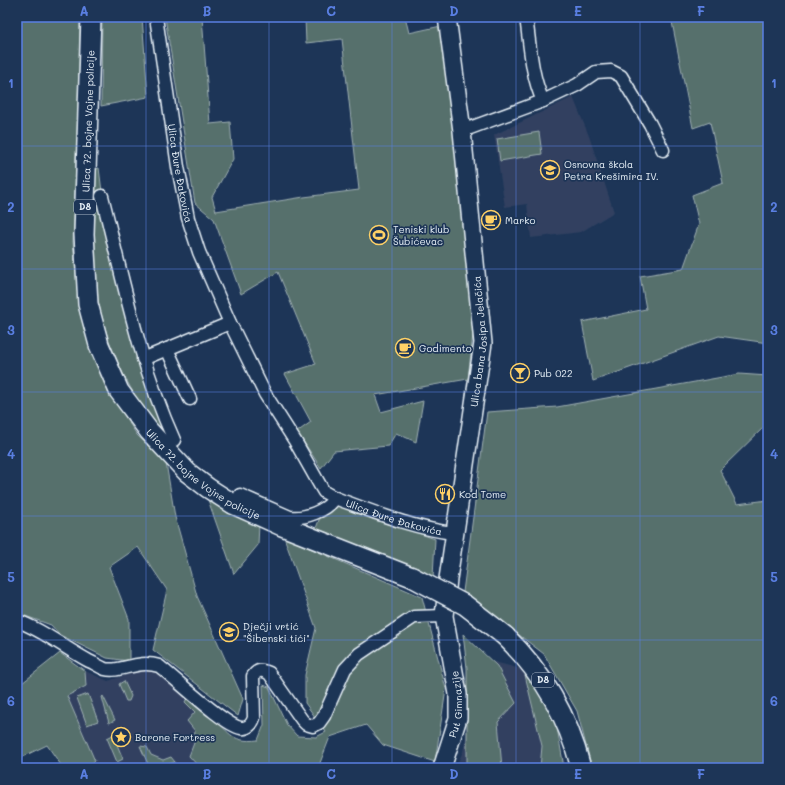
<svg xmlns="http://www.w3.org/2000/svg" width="785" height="785" font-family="Mali,sans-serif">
<rect width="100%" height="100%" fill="#1d3557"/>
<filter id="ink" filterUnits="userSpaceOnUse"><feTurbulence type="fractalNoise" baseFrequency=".025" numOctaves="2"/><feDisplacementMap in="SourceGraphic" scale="8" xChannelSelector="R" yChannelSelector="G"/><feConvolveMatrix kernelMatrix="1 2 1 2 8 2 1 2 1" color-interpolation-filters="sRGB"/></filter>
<g filter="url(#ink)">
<path fill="#314161" d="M573,97l16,39 25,76 -33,20 -50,6 -4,-34 -22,3 -11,-72z
M469,655l52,14 27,43 19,56h-112l8,-16 3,-15z
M149,667l9,4 30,25 7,16 -8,9 8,10 -1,12 -5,13 11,12h-112l6,-7 -27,-65 19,-10 -1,-15 23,10z"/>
<path fill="#566f6c" stroke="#9fb0b2" d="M17,17h63l-2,93 -5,132 6,67 12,44 20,42 26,40 29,28 9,54 22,79 46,103 -5,17 -85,-66 14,-60 -29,-43 -29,20 20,52v42l-22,-3 -47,-23 -9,-10 -34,-12z
M102,17h40l6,80 -47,9z
M165,17h37l8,107 20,-2 3,37 -21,38 4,14 88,-14 55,-7 -17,-151 -36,4 -1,-25 100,-1 4,16 32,-7 15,103 18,196 -6,54 -93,16 6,17 42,-11 -7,41 -20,-9 -8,13 -54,5 -13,17 -24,-36 14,-10 -26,-48 31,-10 -38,-92 -37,22 -27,-75 -19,-16z
M671,17h97v326l-49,-7 -126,45 -11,-59 64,-13 -6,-33 43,-7 16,-45 -7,-29 31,-12 -13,-61 -17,6z
M539,132l3,22 -42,7 -3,-22z
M99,168l6,48 58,210 -6,2c-40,-53 -63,-111 -64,-178 -1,-27 1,-54 1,-80z
M739,374l29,2v47l-48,47 17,34 31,-4v268h-176l-15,-57 -33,-57 -81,-62 24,-180 70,-5z
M206,494l53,30 -1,21 -24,29z
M326,501l109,38 -2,38 -118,-46z
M284,537l138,60 24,92 -11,73 -52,-17 -17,-20 -36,12 -12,31h-118l-11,-12 5,-13 1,-12 -8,-10 8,-9 -10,-10 3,-6c9,7 18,14 26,22 16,16 19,25 44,22l6,-15 -1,-40 6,2 18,38 10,11 19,1 10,-5 -21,-29v-28l11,-47z
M463,634l34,32 19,37 -18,19 4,46h-35v-100z
M60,653l25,18 1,15 -19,10 28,65 -7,7h-25l-16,-23 -27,13 -3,-4v-67z
M525,675l29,35 10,58h-24l2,-22z
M124,681l7,15 -2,5h-3l-7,-17z
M88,694l10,27 -11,4 -10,-27z
M103,696l12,24 -6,3 -7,-26z
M113,735l10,24 -6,3 -10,-24z
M140,746l7,1 4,8 12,5 8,-3 4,5 -19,6 -8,-4z"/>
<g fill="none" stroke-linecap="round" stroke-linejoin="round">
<defs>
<g id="street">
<path id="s1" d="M156,17l22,150 10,51 11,34 31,71 35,71 30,47 26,46 3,5 11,6c39,14 77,30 118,35"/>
<path d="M526,17c4,28 5,58 17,84"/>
<path d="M462,131l81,-30 34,-16 19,-13 15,-1 10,5 29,48 13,26"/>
<path d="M102,196c21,83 37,167 72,244"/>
<path d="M167,349l23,50"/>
<path d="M143,359l87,-36"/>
<path d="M240,495l50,22c14,2 37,-6 45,-19"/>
<path d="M17,621c23,7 49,28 72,40 5,2 11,6 16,8 16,4 32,-10 54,-3 16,12 66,60 82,62 7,1 11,-4 13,-10l-1,-42c5,-7 9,-6 16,-3l33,47 4,4 7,2 6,-3 5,-7 21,-47 14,-15 55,-37 30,-1"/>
</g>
<g id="secondary">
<path id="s2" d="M442,768l16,-50v-24l-14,-78 4,-37 35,-236 -21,-212 -15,-114"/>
</g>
<g id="primary">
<path id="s3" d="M91,17l-7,217 4,70 11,41 20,46 30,40 38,41 21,16 25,16 49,22 130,51"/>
<path d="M505,636c38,37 63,80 76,132"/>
</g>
</defs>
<use href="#street" stroke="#e8f1f8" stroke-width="15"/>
<use href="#secondary" stroke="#e8f1f8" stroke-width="20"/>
<use href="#primary" stroke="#e8f1f8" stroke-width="22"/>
<use href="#street" stroke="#1d3557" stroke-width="12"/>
<use href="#secondary" stroke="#1d3557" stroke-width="17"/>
<use href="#primary" stroke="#1d3557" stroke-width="19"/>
<defs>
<path id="primary-bridge" d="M412,577l53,28 40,31"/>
</defs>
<use href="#primary-bridge" stroke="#e8f1f8" stroke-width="22" stroke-linecap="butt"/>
<use href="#primary-bridge" stroke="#1d3557" stroke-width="19"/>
</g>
</g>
<path fill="none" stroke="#5a7fe2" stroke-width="1" stroke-opacity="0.55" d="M146,17v751M269,17v751M392,17v751M516,17v751M640,17v751M17,146h751M17,269h751M17,392h751M17,516h751M17,640h751"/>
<defs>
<symbol id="school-ring" viewBox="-11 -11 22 22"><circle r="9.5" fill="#1d3557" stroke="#ffd166" stroke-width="1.5"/><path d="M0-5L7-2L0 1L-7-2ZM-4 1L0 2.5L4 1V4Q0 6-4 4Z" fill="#ffd166"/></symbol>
<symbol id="cafe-ring" viewBox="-11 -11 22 22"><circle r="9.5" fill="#1d3557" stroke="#ffd166" stroke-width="1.5"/><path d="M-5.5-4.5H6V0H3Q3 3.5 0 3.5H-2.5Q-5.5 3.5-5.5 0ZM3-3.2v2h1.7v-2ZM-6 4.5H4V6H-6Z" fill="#ffd166"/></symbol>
<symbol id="stadium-ring" viewBox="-11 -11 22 22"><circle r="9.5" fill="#1d3557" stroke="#ffd166" stroke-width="1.5"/><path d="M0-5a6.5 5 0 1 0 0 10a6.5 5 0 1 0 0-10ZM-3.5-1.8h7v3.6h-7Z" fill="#ffd166"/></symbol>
<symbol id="bar-ring" viewBox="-11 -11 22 22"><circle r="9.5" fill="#1d3557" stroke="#ffd166" stroke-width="1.5"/><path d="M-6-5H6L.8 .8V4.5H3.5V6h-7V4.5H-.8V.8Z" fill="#ffd166"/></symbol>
<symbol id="restaurant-ring" viewBox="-11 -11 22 22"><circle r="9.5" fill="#1d3557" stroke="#ffd166" stroke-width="1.5"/><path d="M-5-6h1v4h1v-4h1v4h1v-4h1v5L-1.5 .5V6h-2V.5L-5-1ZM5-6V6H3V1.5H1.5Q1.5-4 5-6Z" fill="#ffd166"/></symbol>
<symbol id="sight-ring" viewBox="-11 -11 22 22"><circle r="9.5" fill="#1d3557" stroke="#ffd166" stroke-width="1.5"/><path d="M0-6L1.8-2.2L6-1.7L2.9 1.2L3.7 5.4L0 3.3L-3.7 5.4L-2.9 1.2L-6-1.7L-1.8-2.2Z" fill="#ffd166"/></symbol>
</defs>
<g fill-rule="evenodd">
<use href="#school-ring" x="539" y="159" width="22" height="22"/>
<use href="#cafe-ring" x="480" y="209" width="22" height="22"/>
<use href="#stadium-ring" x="368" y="224" width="22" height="22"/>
<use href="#cafe-ring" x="394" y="337" width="22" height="22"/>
<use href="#bar-ring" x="509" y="362" width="22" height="22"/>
<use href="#restaurant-ring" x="434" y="483" width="22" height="22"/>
<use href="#school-ring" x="218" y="621" width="22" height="22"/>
<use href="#sight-ring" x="110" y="726" width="22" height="22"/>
</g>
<g text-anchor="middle" stroke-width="3.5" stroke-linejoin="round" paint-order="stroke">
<g fill="#1d3557" stroke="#abb9c8" stroke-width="1">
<rect x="74" y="200" width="22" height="14" rx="3"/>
<rect x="532" y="673" width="22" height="14" rx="3"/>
</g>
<g font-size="9" font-weight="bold" fill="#e8f1f8">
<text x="85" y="210">D8</text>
<text x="543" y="683">D8</text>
</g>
<g font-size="10" fill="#e8f1f8" stroke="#1d3557">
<text transform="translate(88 121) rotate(-88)" y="4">Ulica 72. bojne Vojne policije</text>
<text dy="4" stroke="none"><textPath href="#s1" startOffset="158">Ulica Đure Đakovića</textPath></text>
<text dy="4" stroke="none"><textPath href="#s2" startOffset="433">Ulica bana Josipa Jelačića</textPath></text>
<text dy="4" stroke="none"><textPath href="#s3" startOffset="500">Ulica 72. bojne Vojne policije</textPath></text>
<text dy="4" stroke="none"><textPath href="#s1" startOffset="585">Ulica Đure Đakovića</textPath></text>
<text dy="4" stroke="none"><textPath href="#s2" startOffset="66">Put Gimnazije</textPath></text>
</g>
<g font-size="10" fill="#e8f1f8" stroke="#1d3557" text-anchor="start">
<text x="564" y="168">Osnovna škola<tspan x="564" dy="12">Petra Krešimira IV.</tspan></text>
<text x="505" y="224">Marko</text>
<text x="393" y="233">Teniski klub<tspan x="393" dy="12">Šubićevac</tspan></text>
<text x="419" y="352">Godimento</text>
<text x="534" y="377">Pub 022</text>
<text x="459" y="498">Kod Tome</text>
<text x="243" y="630">Dječji vrtić<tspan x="243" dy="12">"Šibenski tići"</tspan></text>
<text x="135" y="741">Barone Fortress</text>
</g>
</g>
<rect width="785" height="785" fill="none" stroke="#1d3557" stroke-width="44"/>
<rect x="22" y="22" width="741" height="741" fill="none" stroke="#5a7fe2" stroke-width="1.5"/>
<g font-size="13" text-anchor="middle" font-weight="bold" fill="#5a7fe2">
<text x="84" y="16">A</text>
<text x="207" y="16">B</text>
<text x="331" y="16">C</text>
<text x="454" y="16">D</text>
<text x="578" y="16">E</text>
<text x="701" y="16">F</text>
<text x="11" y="88">1</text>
<text x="774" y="88">1</text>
<text x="11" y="212">2</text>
<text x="774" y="212">2</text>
<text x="11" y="335">3</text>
<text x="774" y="335">3</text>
<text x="11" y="459">4</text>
<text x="774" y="459">4</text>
<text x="11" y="582">5</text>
<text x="774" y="582">5</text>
<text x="11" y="706">6</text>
<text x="774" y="706">6</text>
<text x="84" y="779">A</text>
<text x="207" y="779">B</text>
<text x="331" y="779">C</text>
<text x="454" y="779">D</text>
<text x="578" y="779">E</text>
<text x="701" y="779">F</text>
</g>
</svg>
